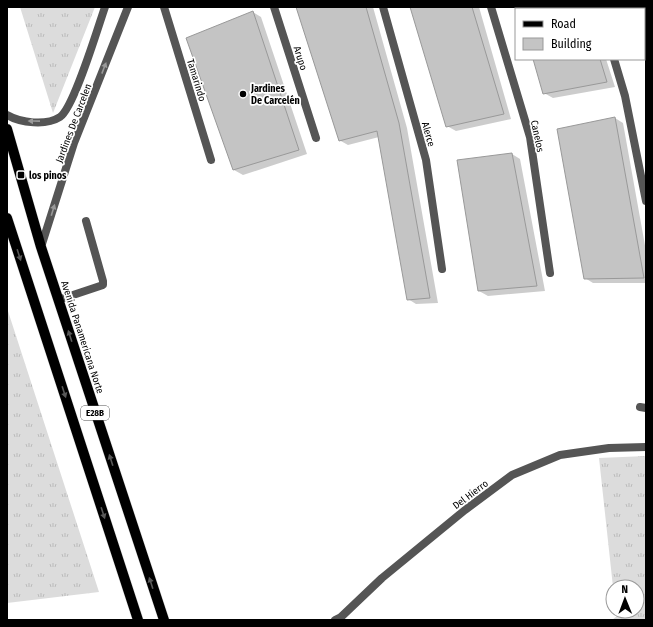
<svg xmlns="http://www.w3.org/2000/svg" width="653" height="627" font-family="'Fira Sans Condensed',sans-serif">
<defs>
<pattern id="grass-tufts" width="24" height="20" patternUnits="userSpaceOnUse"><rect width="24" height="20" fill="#dcdcdc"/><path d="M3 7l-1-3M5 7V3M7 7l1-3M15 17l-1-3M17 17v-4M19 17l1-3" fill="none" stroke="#bbb"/></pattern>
</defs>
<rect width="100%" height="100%" fill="#fff"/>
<path fill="url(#grass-tufts)" d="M20,7h75l-42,106z
M7,308l92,284 -92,11z
M646,456v164h-34l5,-4 -1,-5h21v-24h-24l-14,-129z"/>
<path fill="#0003" d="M297,7h76l34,121 31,175 -22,1 -8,-5 -29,-162 -31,8 -9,-5z
M411,7h68l32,112 -55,12 -9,-5z
M518,7h72v2h-71z
M629,7h17v55l-2,-7v-46h-15z
M253,12l8,5 46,137 -64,21 -9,-5 -47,-131z
M534,59h72l9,28 -62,11 -9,-5z
M615,118l8,5 23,128v32h-53l-8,-5z
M512,154l8,5 25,132 -57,5 -9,-5z"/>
<path fill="#c4c4c4" stroke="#999" d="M296,7h70l33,116 31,175 -23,2 -30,-169 -38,10z
M410,7h62l32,107 -58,13z
M253,11l46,139 -66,20 -47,-132z
M533,59h67l7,23 -64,12z
M615,117l29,161 -60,1 -27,-150z
M512,153l25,133 -59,5 -21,-131z"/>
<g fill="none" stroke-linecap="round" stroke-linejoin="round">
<defs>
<path id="primary" d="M7,129l34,118 123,373
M7,218l131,402"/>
</defs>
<use href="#primary" stroke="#dbdbdb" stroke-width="11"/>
<path stroke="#555" stroke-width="8" d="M58,300l45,-15v-4l-17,-60"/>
<path stroke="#555" stroke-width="8" d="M164,7l47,153
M274,7l42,131
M383,7l43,153 16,109
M491,7l39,130 20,136
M599,7l1,2
M614,59l11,37 21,105
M7,115c14,8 39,11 53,2 14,-9 38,-90 45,-110
M41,247l33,-104 54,-136
M640,407l6,1
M335,620l6,-3 41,-39 83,-68 47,-35 48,-20 49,-7 37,-1"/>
<use href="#primary" stroke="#000" stroke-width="10"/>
</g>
<defs><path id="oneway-solid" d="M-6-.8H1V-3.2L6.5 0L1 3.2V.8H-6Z"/></defs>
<g fill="#999">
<use href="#oneway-solid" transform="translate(104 68) rotate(-69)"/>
<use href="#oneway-solid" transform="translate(34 121) rotate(-179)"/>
<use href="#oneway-solid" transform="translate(53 210) rotate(-73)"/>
</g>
<g fill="#595959">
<use href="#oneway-solid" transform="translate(19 255) rotate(72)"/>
<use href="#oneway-solid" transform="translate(70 336) rotate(-108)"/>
<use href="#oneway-solid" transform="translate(64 392) rotate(72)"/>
<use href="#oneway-solid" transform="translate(111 460) rotate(-108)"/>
<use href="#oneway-solid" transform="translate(103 513) rotate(72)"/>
<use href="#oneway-solid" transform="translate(151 583) rotate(-108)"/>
</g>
<g fill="#000" stroke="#fff" stroke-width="1.5">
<circle cx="243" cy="94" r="4"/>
<rect x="17" y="171" width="8" height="8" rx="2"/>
</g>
<g text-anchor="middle" stroke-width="3.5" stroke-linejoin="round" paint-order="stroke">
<rect fill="#fff" stroke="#4c4c4c" stroke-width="1" x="81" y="406" width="28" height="14" rx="3"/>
<g font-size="9" font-weight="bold" fill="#000">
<text x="95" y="416">E28B</text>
</g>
<g font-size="10" fill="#000" stroke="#fff">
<text transform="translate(301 58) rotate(72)" y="4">Arupo</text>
<text transform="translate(197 80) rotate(73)" y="4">Tamarindo</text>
<text transform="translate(73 123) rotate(-69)" y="4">Jardines De Carcelen</text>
<text transform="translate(429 134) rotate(74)" y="4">Alerce</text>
<text transform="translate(538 136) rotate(78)" y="4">Canelos</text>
<text transform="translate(83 337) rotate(72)" y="4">Avenida Panamericana Norte</text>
<text transform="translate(470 494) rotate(-37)" y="4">Del Hierro</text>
</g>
<g font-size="10" font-weight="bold" fill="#000" stroke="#fff" text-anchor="start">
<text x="251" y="92">Jardines<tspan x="251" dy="12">De Carcelén</tspan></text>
<text x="29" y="179">los pinos</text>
</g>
</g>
<rect width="653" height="627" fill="none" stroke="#000000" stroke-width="16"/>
<rect x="515" y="8" width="130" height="52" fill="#ffffff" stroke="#999999"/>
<rect x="523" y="21" width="20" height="6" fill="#000000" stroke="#999999"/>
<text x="551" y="28" font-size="12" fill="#000000">Road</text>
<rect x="523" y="38" width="20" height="12" fill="#c4c4c4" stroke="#999999"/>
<text x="551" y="48" font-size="12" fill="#000000">Building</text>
<g transform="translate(625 599) rotate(359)"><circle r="19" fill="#ffffff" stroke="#999999"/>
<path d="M0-3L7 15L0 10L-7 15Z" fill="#000000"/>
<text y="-6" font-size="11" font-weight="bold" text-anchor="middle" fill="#000000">N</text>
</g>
</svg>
